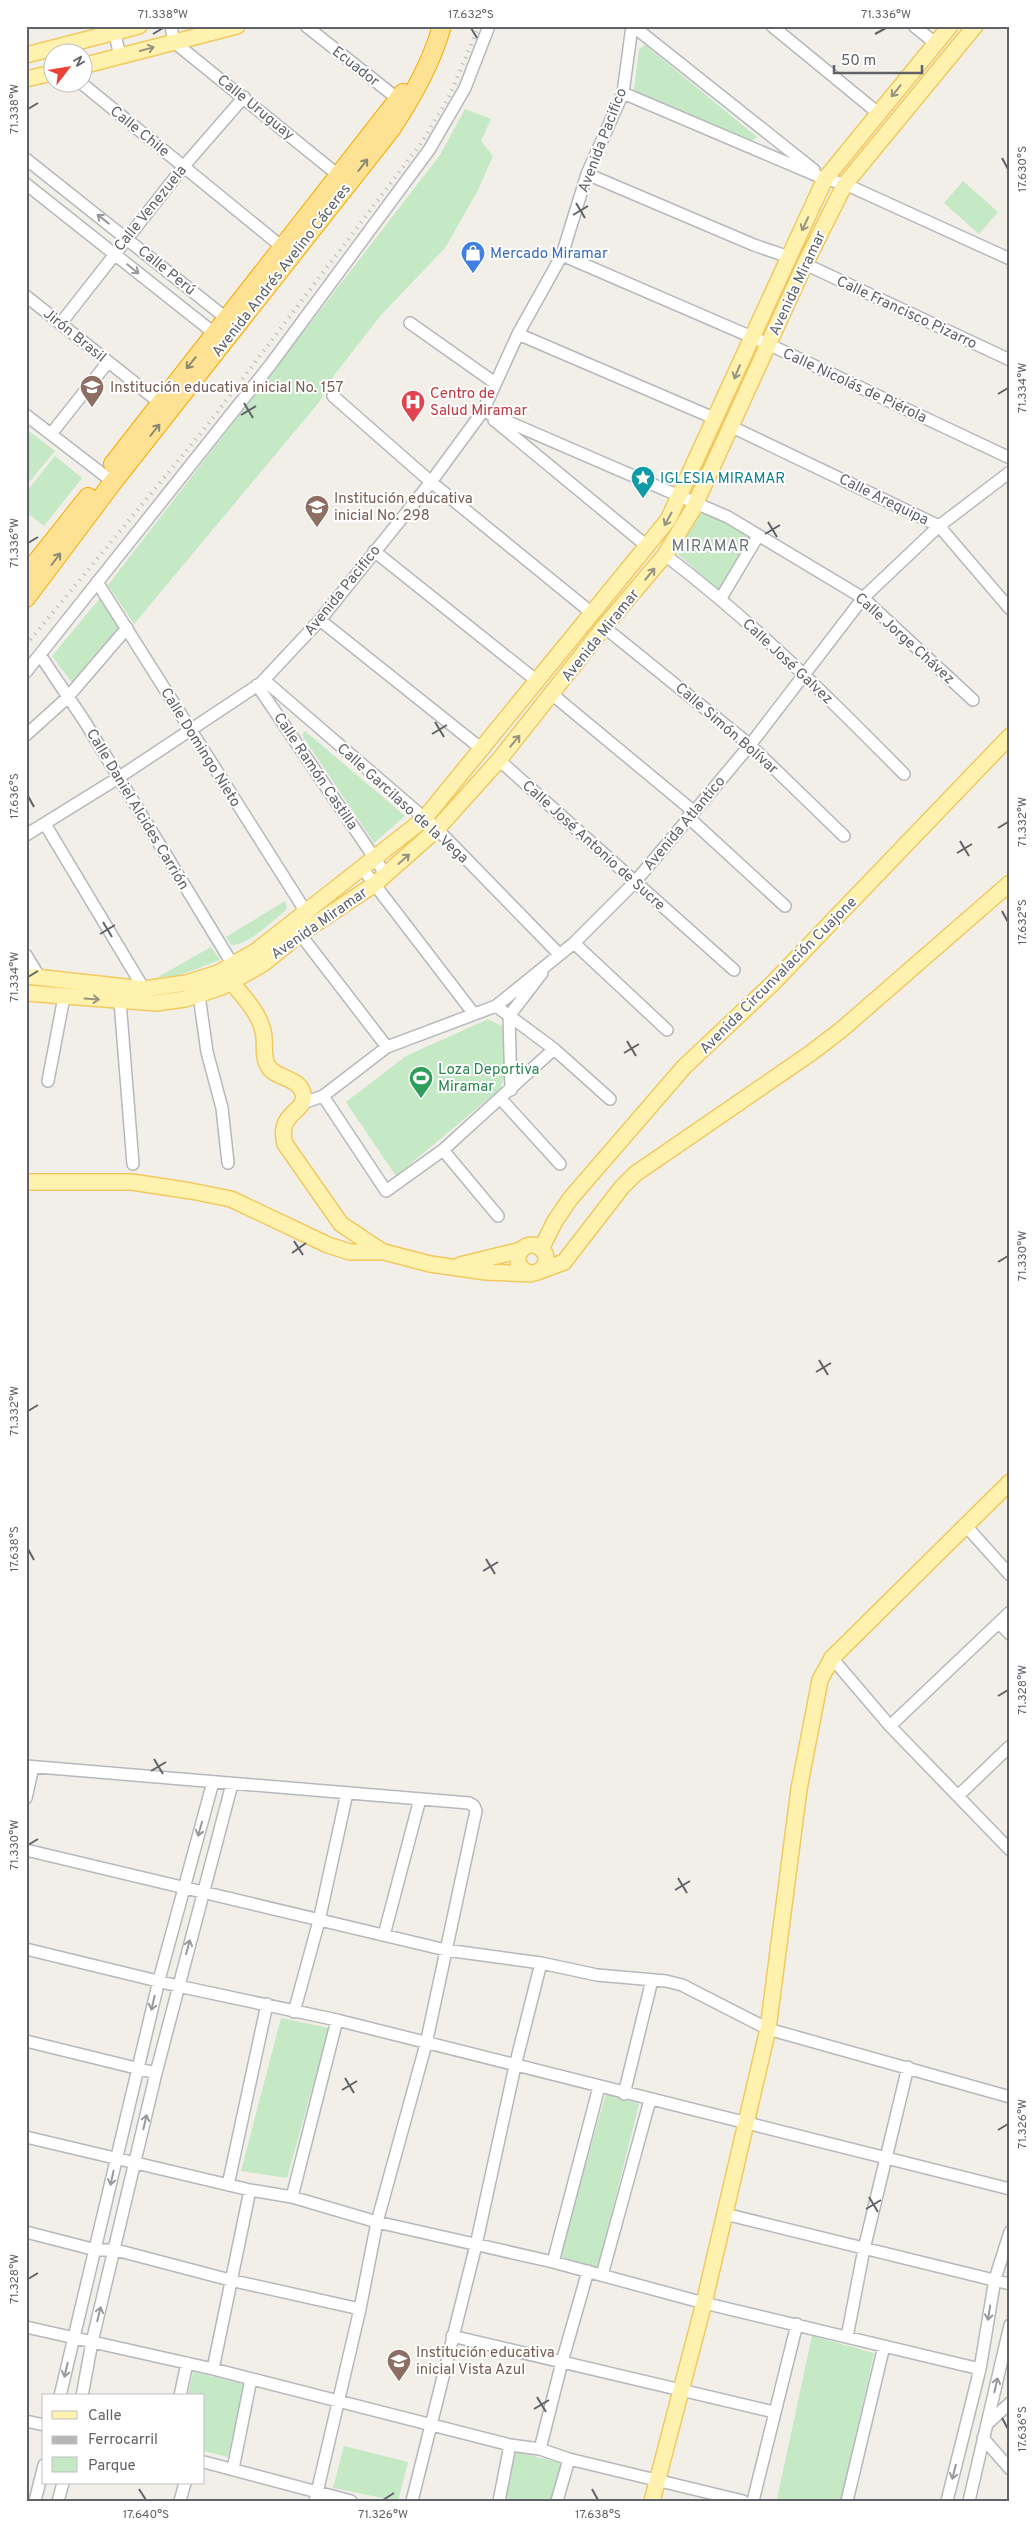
<svg xmlns="http://www.w3.org/2000/svg" width="1036" height="2527" font-family="Overpass,sans-serif">
<rect width="100%" height="100%" fill="#f1efe8"/>
<path fill="#c5e8c5" d="M645,45l112,92 -7,6 -110,-46 -6,-8 5,-40z
M465,109l26,10 -10,22 12,15 -15,34 -33,58 -64,67 -46,59 -15,27 -186,223 -26,-39 332,-430z
M963,181l35,31 -19,22 -35,-31z
M26,429l29,22 -29,35z
M55,456l27,22 -38,48 -18,-14v-20z
M684,505l66,27 2,5 -33,53 -55,-48z
M101,597l19,30 -47,57 -21,-28z
M305,731l100,85 -31,27 -72,-108z
M285,901l2,8c-12,10 -40,37 -56,36l-5,-8z
M211,947l9,13 -43,16 -19,1z
M488,1019l14,7 3,49 -5,14 -104,87 -50,-74 60,-46z
M281,2018l48,10 -42,150 -46,-7z
M606,2094l33,10 -41,164 -39,-12z
M812,2336l62,17 -33,148 -64,-2z
M193,2372l51,12 -16,73 -24,-6v-55h-16z
M344,2446l64,16 -10,39 -65,-13z
M511,2450l53,14 -9,37h-52z"/>
<g fill="none" stroke-linecap="round" stroke-linejoin="round">
<defs>
<path id="minor" d="M113,26l7,30
M171,26l3,16 169,137
M306,26l97,77
M633,26l181,144
M772,26l106,87
M914,26l21,17
M80,82l207,169
M623,93l202,86 20,5 165,75
M26,159l205,163
M587,174l167,71 35,12
M26,184l193,153
M562,255l206,89 242,114
M805,264l205,96
M26,296l139,111
M61,323l123,-157 60,-69
M410,323l85,60
M518,334l198,85
M333,396l98,86 162,132
M483,411l245,106 135,81 110,102
M26,415l87,67
M494,420l154,127
M730,426l209,100 71,83
M51,434l57,-72
M374,551l163,130
M665,555c87,66 163,142 239,219
M97,582l209,330
M721,598l37,-62
M320,620l163,130
M604,627l146,118 94,91
M40,655l45,67 148,243
M26,672l245,-308 158,-214 36,-62 24,-62
M264,680l173,149 121,124
M257,685l129,190
M553,695l140,116
M26,735l41,-37 60,-70
M499,760l235,210
M688,817l97,89
M45,824l99,165
M26,835l92,-57 143,-95 59,-63 111,-138 52,-71 35,-77 44,-79 25,-81 36,-81 9,-67
M362,868l112,146
M300,934l87,113
M574,943l93,87
M26,955l14,23
M199,995l8,57 15,56 6,55
M120,1001l13,163
M496,1006l58,43 56,50
M48,1081l16,-84
M511,1090l-2,-74 33,-43
M323,1096l63,95 57,-41 111,-101
M500,1098l60,66
M303,1103l20,-7 64,-49 109,-41 78,-63 61,-61 115,-137 113,-147 76,-72 71,-54
M443,1150l55,66
M966,1526l44,49
M999,1623l11,11
M832,1658l58,68 120,124
M890,1726l120,-114
M26,1766l443,37 5,3 2,5 -50,233 -49,178 -17,87 -45,192
M958,1796l52,-50
M26,1798l7,-31
M26,1850l420,100 95,13 56,12 69,6 16,4 86,44 242,68
M384,1935l36,-136
M26,1949l152,37 159,34 673,169
M294,2012l25,-91 28,-128
M26,2041l130,32
M624,2094l28,-114
M26,2137l224,53 42,7 85,25 176,40 151,41 276,66
M228,2185l39,-181
M292,2197l45,-177
M725,2214l285,70
M26,2232l70,18h20l114,30 130,29
M553,2262l46,-175
M602,2275l48,-175
M26,2327l187,42 297,76 30,4 29,10 174,42
M452,2336l322,76
M847,2337l17,-88 44,-182
M213,2369l37,-179
M60,2396l99,-416 54,-198
M82,2396l10,-54 64,-269 76,-289
M180,2396l7,-33
M26,2421l18,4
M987,2424l23,-21
M983,2438l27,31
M540,2449l22,-87 26,-91
M204,2462l147,39
M233,2469l18,-90
M35,2501l9,-36
M58,2501l5,-18
M180,2501l5,-18
M412,2501l64,-256 39,-179 26,-103
M499,2501l11,-56
M557,2501l12,-42
M753,2501l44,-177
M847,2501l37,-155
M947,2501l33,-132 15,-90 15,-47
M969,2501l41,-176"/>
<path id="major" d="M26,55l113,-29
M82,66l155,-40
M26,79l26,-6
M26,976l118,13 42,-6 32,-10 38,-22 168,-132 244,-299 157,-341 125,-153
M232,983c12,14 27,30 31,48 3,11 -1,26 5,35 7,13 32,11 35,28 4,19 -27,18 -18,50l56,80 42,28
M26,993l130,10 29,-4 37,-12 41,-23 37,-30 75,-50 62,-55 62,-69 105,-133 61,-72 28,-46 112,-245 40,-80 130,-158
M26,1182h106l59,9 40,8 97,46 22,7h34l46,12 56,8 44,2
M518 1259a14 14 0 1 1 28 0a14 14 0 1 1-28 0Z
M541,1249l14,-28 15,-22 114,-132 88,-83 238,-248
M460,1265l61,-15
M540,1271l24,-9 58,-75 13,-13 176,-121 30,-23 169,-147
M652,2501l52,-198 64,-274 31,-240 21,-109 12,-22 178,-176"/>
<path id="highway" d="M113,464l290,-371
M26,575l62,-78
M26,598l87,-116 279,-354c21,-33 39,-64 50,-102"/>
</defs>
<use href="#minor" stroke="#b5b8bc" stroke-width="14"/>
<use href="#major" stroke="#f2c960" stroke-width="18"/>
<use href="#highway" stroke="#f9ab00" stroke-width="20"/>
<use href="#minor" stroke="#fff" stroke-width="11"/>
<use href="#major" stroke="#fff2af" stroke-width="15"/>
<use href="#highway" stroke="#fde293" stroke-width="18"/>
<path stroke="#b6b7b8" stroke-width="4" stroke-dasharray="1 6" stroke-linecap="butt" d="M26,645l180,-218 216,-285 27,-45 30,-71"/>
</g>
<defs><path id="oneway-shaft" d="M-6 0H5M1.5-3L5.5 0L1.5 3" fill="none" stroke-width="1.6" stroke-linecap="round" stroke-linejoin="round" transform="scale(1.25)"/></defs>
<g stroke="#979581">
<use href="#oneway-shaft" transform="translate(147 49) rotate(-15)"/>
<use href="#oneway-shaft" transform="translate(896 91) rotate(129)"/>
<use href="#oneway-shaft" transform="translate(805 224) rotate(115)"/>
<use href="#oneway-shaft" transform="translate(737 372) rotate(113)"/>
<use href="#oneway-shaft" transform="translate(668 519) rotate(119)"/>
<use href="#oneway-shaft" transform="translate(650 574) rotate(-50)"/>
<use href="#oneway-shaft" transform="translate(515 741) rotate(-50)"/>
<use href="#oneway-shaft" transform="translate(404 859) rotate(-42)"/>
<use href="#oneway-shaft" transform="translate(92 999) rotate(4)"/>
</g>
<g stroke="#8e8975">
<use href="#oneway-shaft" transform="translate(363 165) rotate(-52)"/>
<use href="#oneway-shaft" transform="translate(191 363) rotate(129)"/>
<use href="#oneway-shaft" transform="translate(155 430) rotate(-51)"/>
<use href="#oneway-shaft" transform="translate(56 559) rotate(-53)"/>
</g>
<g stroke="#979a9d">
<use href="#oneway-shaft" transform="translate(103 219) rotate(-142)"/>
<use href="#oneway-shaft" transform="translate(133 269) rotate(39)"/>
<use href="#oneway-shaft" transform="translate(200 1829) rotate(106)"/>
<use href="#oneway-shaft" transform="translate(188 1947) rotate(-75)"/>
<use href="#oneway-shaft" transform="translate(153 2003) rotate(103)"/>
<use href="#oneway-shaft" transform="translate(145 2122) rotate(-77)"/>
<use href="#oneway-shaft" transform="translate(112 2178) rotate(102)"/>
<use href="#oneway-shaft" transform="translate(989 2313) rotate(99)"/>
<use href="#oneway-shaft" transform="translate(99 2314) rotate(-76)"/>
<use href="#oneway-shaft" transform="translate(66 2370) rotate(103)"/>
<use href="#oneway-shaft" transform="translate(996 2385) rotate(-77)"/>
<use href="#oneway-shaft" transform="translate(954 2472) rotate(104)"/>
</g>
<path fill="none" stroke="#5f6368" stroke-width="2" d="M471,28l6,10M153,34l10,-6M875,34l11,-6M28,109l10,-6M1002,158l6,11M576,203l9,15M573,215l15,-9M998,394l10,-6M244,403l9,15M241,415l15,-9M768,522l9,15M765,534l15,-9M28,543l10,-6M435,722l9,15M432,734l15,-9M28,796l6,11M998,828l10,-6M960,841l9,15M957,853l15,-9M1002,911l6,11M103,922l9,15M100,934l15,-9M28,977l10,-6M627,1041l9,15M624,1053l15,-9M294,1241l9,14M292,1253l14,-10M998,1262l10,-6M819,1360l9,15M816,1372l15,-9M28,1411l10,-6M28,1549l6,11M486,1559l9,15M483,1571l15,-9M998,1696l10,-6M154,1759l9,15M151,1771l15,-9M28,1845l10,-6M678,1878l9,15M675,1890l15,-9M345,2078l9,15M342,2090l15,-9M998,2130l10,-6M869,2197l9,15M866,2209l15,-9M28,2279l10,-6M537,2397l9,15M534,2409l15,-9M1002,2418l6,11M139,2489l7,11M592,2489l6,11M383,2500l11,-7"/>
<defs>
<symbol id="shop-pin" viewBox="-11 -11 22 30"><path d="M0 17L-7.5 6A9.5 9.5 0 1 1 7.5 6Z" fill="#3f7fe0" stroke="#fff"/><path d="M-5-2.5h2.3a2.7 3.5 0 0 1 5.4 0H5L5.5 6h-11ZM-1.5-2.5h3a1.5 2.3 0 0 0-3 0Z" fill="#fff"/></symbol>
<symbol id="school-pin" viewBox="-11 -11 22 30"><path d="M0 17L-7.5 6A9.5 9.5 0 1 1 7.5 6Z" fill="#8d6e63" stroke="#fff"/><path d="M0-5L7-2L0 1L-7-2ZM-4 1L0 2.5L4 1V4Q0 6-4 4Z" fill="#fff"/></symbol>
<symbol id="hospital-pin" viewBox="-11 -11 22 30"><path d="M0 17L-7.5 6A9.5 9.5 0 1 1 7.5 6Z" fill="#e0444e" stroke="#fff"/><path d="M-5-5h3v3.5h4V-5h3V5h-3V1.5h-4V5h-3Z" fill="#fff"/></symbol>
<symbol id="sight-pin" viewBox="-11 -11 22 30"><path d="M0 17L-7.5 6A9.5 9.5 0 1 1 7.5 6Z" fill="#0f9aa8" stroke="#fff"/><path d="M0-6L1.8-2.2L6-1.7L2.9 1.2L3.7 5.4L0 3.3L-3.7 5.4L-2.9 1.2L-6-1.7L-1.8-2.2Z" fill="#fff"/></symbol>
<symbol id="stadium-pin" viewBox="-11 -11 22 30"><path d="M0 17L-7.5 6A9.5 9.5 0 1 1 7.5 6Z" fill="#2e9e5b" stroke="#fff"/><path d="M0-5a6.5 5 0 1 0 0 10a6.5 5 0 1 0 0-10ZM-3.5-1.8h7v3.6h-7Z" fill="#fff"/></symbol>
</defs>
<g fill-rule="evenodd">
<use href="#shop-pin" x="459" y="239" width="28" height="38"/>
<use href="#school-pin" x="78" y="373" width="28" height="38"/>
<use href="#hospital-pin" x="399" y="388" width="28" height="38"/>
<use href="#sight-pin" x="629" y="464" width="28" height="38"/>
<use href="#school-pin" x="303" y="493" width="28" height="38"/>
<use href="#stadium-pin" x="407" y="1064" width="28" height="38"/>
<use href="#school-pin" x="385" y="2347" width="28" height="38"/>
</g>
<g text-anchor="middle" stroke-width="4" stroke-linejoin="round" paint-order="stroke">
<g font-size="15" fill="#5f6368" stroke="#fff">
<text transform="translate(356 66) rotate(38)" y="5">Ecuador</text>
<text transform="translate(256 107) rotate(39)" y="5">Calle Uruguay</text>
<text transform="translate(140 131) rotate(39)" y="5">Calle Chile</text>
<text transform="translate(602 140) rotate(-69)" y="5">Avenida Pacifico</text>
<text transform="translate(150 208) rotate(-51)" y="5">Calle Venezuela</text>
<text transform="translate(167 270) rotate(39)" y="5">Calle Perú</text>
<text transform="translate(281 270) rotate(-52)" y="5">Avenida Andrés Avelino Cáceres</text>
<text transform="translate(797 283) rotate(-65)" y="5">Avenida Miramar</text>
<text transform="translate(907 312) rotate(25)" y="5">Calle Francisco Pizarro</text>
<text transform="translate(75 335) rotate(39)" y="5">Jirón Brasil</text>
<text transform="translate(855 385) rotate(25)" y="5">Calle Nicolás de Piérola</text>
<text transform="translate(884 499) rotate(26)" y="5">Calle Arequipa</text>
<text transform="translate(342 590) rotate(-51)" y="5">Avenida Pacifico</text>
<text transform="translate(600 635) rotate(-51)" y="5">Avenida Miramar</text>
<text transform="translate(905 638) rotate(42)" y="5">Calle Jorge Chávez</text>
<text transform="translate(788 661) rotate(43)" y="5">Calle José Galvez</text>
<text transform="translate(727 728) rotate(41)" y="5">Calle Simón Bolívar</text>
<text transform="translate(201 747) rotate(58)" y="5">Calle Domingo Nieto</text>
<text transform="translate(316 771) rotate(56)" y="5">Calle Ramón Castilla</text>
<text transform="translate(403 803) rotate(42)" y="5">Calle Garcilaso de la Vega</text>
<text transform="translate(138 809) rotate(59)" y="5">Calle Daniel Alcides Carrión</text>
<text transform="translate(684 823) rotate(-50)" y="5">Avenida Atlantico</text>
<text transform="translate(594 845) rotate(42)" y="5">Calle José Antonio de Sucre</text>
<text transform="translate(319 923) rotate(-35)" y="5">Avenida Miramar</text>
<text transform="translate(778 975) rotate(-45)" y="5">Avenida Circunvalación Cuajone</text>
</g>
<g font-size="15" fill="#366cbe" stroke="#fff" text-anchor="start">
<text x="490" y="258">Mercado Miramar</text>
</g>
<g font-size="15" fill="#785e54" stroke="#fff" text-anchor="start">
<text x="110" y="392">Institución educativa inicial No. 157</text>
<text x="334" y="503">Institución educativa<tspan x="334" dy="17">inicial No. 298</tspan></text>
<text x="416" y="2357">Institución educativa<tspan x="416" dy="17">inicial Vista Azul</tspan></text>
</g>
<g font-size="15" fill="#be3a42" stroke="#fff" text-anchor="start">
<text x="430" y="398">Centro de<tspan x="430" dy="17">Salud Miramar</tspan></text>
</g>
<g font-size="15" fill="#0d838f" stroke="#fff" text-anchor="start">
<text x="660" y="483">IGLESIA MIRAMAR</text>
</g>
<g font-size="15" fill="#27864d" stroke="#fff" text-anchor="start">
<text x="438" y="1074">Loza Deportiva<tspan x="438" dy="17">Miramar</tspan></text>
</g>
<g font-size="16" letter-spacing="1" fill="#70757a" stroke="#fff">
<text x="711" y="551">MIRAMAR</text>
</g>
</g>
<rect width="1036" height="2527" fill="none" stroke="#ffffff" stroke-width="55"/>
<rect x="42" y="2394" width="162" height="90" fill="#ffffff" stroke="#bfc1c3"/>
<rect x="52" y="2411" width="25" height="8" fill="#fff2af" stroke="#bfc1c3"/>
<text x="88" y="2420" font-size="15" fill="#5f6368">Calle</text>
<rect x="52" y="2436" width="25" height="8" fill="#b6b7b8" stroke="#bfc1c3"/>
<text x="88" y="2444" font-size="15" fill="#5f6368">Ferrocarril</text>
<rect x="52" y="2457" width="25" height="15" fill="#c5e8c5" stroke="#bfc1c3"/>
<text x="88" y="2470" font-size="15" fill="#5f6368">Parque</text>
<g transform="translate(68 68) rotate(59)"><circle r="24" fill="#ffffff" stroke="#bfc1c3"/>
<path d="M0-4L9 19L0 12L-9 19Z" fill="#ea4335"/>
<text y="-8" font-size="14" font-weight="bold" text-anchor="middle" fill="#5f6368">N</text>
</g>
<path d="M834 65v8h88v-8" fill="none" stroke="#5f6368" stroke-width="2.5"/>
<text x="841" y="65" font-size="15" fill="#5f6368" stroke="#ffffff" stroke-width="4" paint-order="stroke">50 m</text>
<rect x="28" y="28" width="980" height="2472" fill="none" stroke="#5f6368" stroke-width="2"/>
<g font-size="12" text-anchor="middle" fill="#5f6368">
<text x="163" y="18">71.338°W</text>
<text x="471" y="18">17.632°S</text>
<text x="886" y="18">71.336°W</text>
<text transform="translate(14 109) rotate(-90)" y="4">71.338°W</text>
<text transform="translate(1022 169) rotate(-90)" y="4">17.630°S</text>
<text transform="translate(1022 388) rotate(-90)" y="4">71.334°W</text>
<text transform="translate(14 543) rotate(-90)" y="4">71.336°W</text>
<text transform="translate(14 796) rotate(-90)" y="4">17.636°S</text>
<text transform="translate(1022 822) rotate(-90)" y="4">71.332°W</text>
<text transform="translate(1022 922) rotate(-90)" y="4">17.632°S</text>
<text transform="translate(14 977) rotate(-90)" y="4">71.334°W</text>
<text transform="translate(1022 1256) rotate(-90)" y="4">71.330°W</text>
<text transform="translate(14 1411) rotate(-90)" y="4">71.332°W</text>
<text transform="translate(14 1549) rotate(-90)" y="4">17.638°S</text>
<text transform="translate(1022 1690) rotate(-90)" y="4">71.328°W</text>
<text transform="translate(14 1845) rotate(-90)" y="4">71.330°W</text>
<text transform="translate(1022 2124) rotate(-90)" y="4">71.326°W</text>
<text transform="translate(14 2279) rotate(-90)" y="4">71.328°W</text>
<text transform="translate(1022 2429) rotate(-90)" y="4">17.636°S</text>
<text x="146" y="2518">17.640°S</text>
<text x="383" y="2518">71.326°W</text>
<text x="598" y="2518">17.638°S</text>
</g>
</svg>
